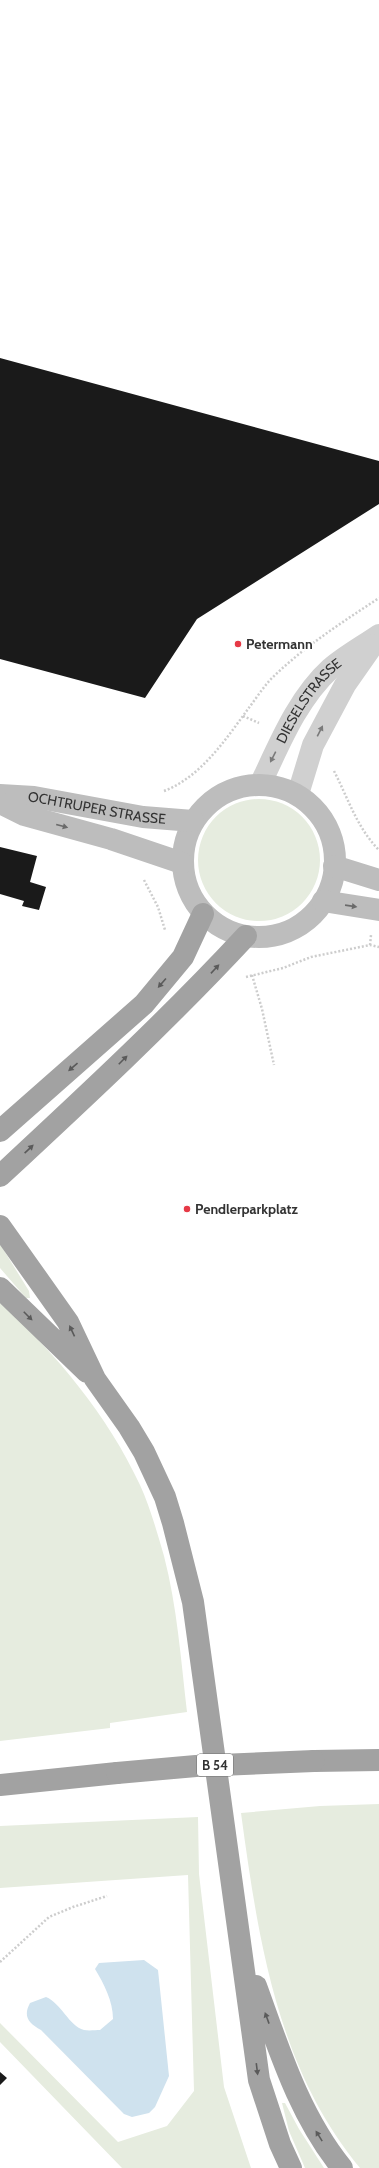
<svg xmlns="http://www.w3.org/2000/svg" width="379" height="2168" font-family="Cabin,sans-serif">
<rect width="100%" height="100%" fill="#fff"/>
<path fill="#e6ecdf" d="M198 860a61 61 0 1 1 122 0a61 61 0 1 1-122 0Z
M0,1244l29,47 1,7h-4l-26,-30z
M0,1303c56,50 108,113 140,182 10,22 17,47 24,71 13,50 17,104 23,156l-77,11v5l-110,13z
M379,1804v364h-19c-83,-100 -102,-230 -119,-355l79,-7z
M198,1817l1,57 25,213 27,81h-129l-122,-126v-19l118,119 49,-16 27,-35 -6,-216 -188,13v-62z
M282,2103h3l14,26 25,39h-19l-16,-37z"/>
<path fill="#cfe2ee" d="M144,1960l14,10 11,106 -14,31 -6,6 -17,4 -8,-3 -83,-84c-13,-7 -18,-14 -11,-27l16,-6c15,6 23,29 38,33 5,1 12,0 16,0l13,-11c0,-18 -9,-35 -18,-50l4,-6z"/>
<path fill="#1a1a1a" d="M0,358l379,103v43l-182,115 -52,79 -145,-39z
M0,847l37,9 -7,26 16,5 -7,23 -17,-4 2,-5 -24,-7z
M0,2072l7,6 -7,7z"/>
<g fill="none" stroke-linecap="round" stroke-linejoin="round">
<path stroke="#cdcdcd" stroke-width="2.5" stroke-dasharray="2 2" stroke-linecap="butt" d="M243,716l16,7
M334,771c14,27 23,57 45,79
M164,791c37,-14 62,-52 84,-82 7,-9 14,-20 22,-29 32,-32 71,-57 109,-82
M144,880l14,27 7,23
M370,945l1,-10
M252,975l10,34 12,56
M246,977l37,-9 28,-11 59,-12 9,2
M0,1962l49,-45 24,-10 34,-11"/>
<g stroke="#d0d0d0" stroke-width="22">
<path id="s1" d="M260,785c19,-40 37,-86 71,-117 14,-12 32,-22 48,-33"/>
<path d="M298,794l15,-49 32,-60 28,-40"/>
</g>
<g stroke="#bdbdbd" stroke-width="22">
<circle cx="259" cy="861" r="76"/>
<path id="s2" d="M0,795l34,2 109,20 50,4"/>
<path d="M0,803l24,12 87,24 71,24"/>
<path d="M334,866l45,14"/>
<path d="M323,901l56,9"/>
</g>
<path stroke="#a2a2a2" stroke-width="22" d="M0,1131l144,-127 39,-47 20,-43
M0,1176c84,-78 168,-156 246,-240
M0,1226l68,96 27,57 34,48 15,25 21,45 8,26 20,79 66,478 21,64 11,24
M0,1288l87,84
M314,1761l65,-1
M0,1785l117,-12
M256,1986c23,63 43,129 86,182"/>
<path stroke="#a2a2a2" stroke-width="22" d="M117,1773l79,-7 118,-5"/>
</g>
<defs><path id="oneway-solid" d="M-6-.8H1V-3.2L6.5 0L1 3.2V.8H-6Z"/></defs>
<g fill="#7a7a7a">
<use href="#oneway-solid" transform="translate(320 731) rotate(-63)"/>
<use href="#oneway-solid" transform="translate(273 757) rotate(117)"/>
</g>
<g fill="#6a6a6a">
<use href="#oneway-solid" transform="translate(62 826) rotate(15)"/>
<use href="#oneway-solid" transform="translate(351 906) rotate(8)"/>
</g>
<g fill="#5a5a5a">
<use href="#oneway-solid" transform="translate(215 969) rotate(-47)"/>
<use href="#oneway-solid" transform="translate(162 983) rotate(131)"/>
<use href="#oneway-solid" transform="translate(123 1060) rotate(-45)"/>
<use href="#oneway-solid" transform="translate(73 1067) rotate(139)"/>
<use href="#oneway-solid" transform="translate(29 1149) rotate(-43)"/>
<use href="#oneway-solid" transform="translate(28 1316) rotate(45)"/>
<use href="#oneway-solid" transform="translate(72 1331) rotate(-115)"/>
<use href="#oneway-solid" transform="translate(267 2018) rotate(-110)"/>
<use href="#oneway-solid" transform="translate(257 2069) rotate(83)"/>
<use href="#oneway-solid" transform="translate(319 2136) rotate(-122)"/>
</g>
<g fill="#e63946" stroke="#fff" stroke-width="1.5">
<circle cx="238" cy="644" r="4"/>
<circle cx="187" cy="1209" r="4"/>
</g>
<g text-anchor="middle" stroke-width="4" stroke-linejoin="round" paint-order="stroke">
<rect fill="#fff" stroke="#707070" stroke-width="1" x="197" y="1754" width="36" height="22" rx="3"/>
<g font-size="13" font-weight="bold" fill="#333">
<text x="215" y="1770">B 54</text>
</g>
<g font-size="14" font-weight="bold" fill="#333" stroke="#fff" text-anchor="start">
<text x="246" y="649">Petermann</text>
<text x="195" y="1214">Pendlerparkplatz</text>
</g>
<g font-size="14" fill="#333" stroke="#fff">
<text dy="5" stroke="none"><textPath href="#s1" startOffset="98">DIESELSTRASSE</textPath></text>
<text dy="5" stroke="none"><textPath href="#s2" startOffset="98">OCHTRUPER STRASSE</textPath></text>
</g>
</g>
</svg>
